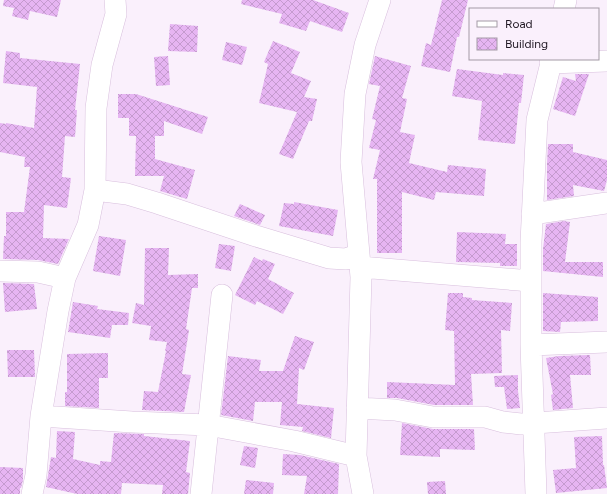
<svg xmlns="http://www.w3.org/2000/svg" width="607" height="494" font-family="Figtree,sans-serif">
<defs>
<pattern id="building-cross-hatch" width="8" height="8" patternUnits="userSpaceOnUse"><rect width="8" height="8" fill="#e6b5f2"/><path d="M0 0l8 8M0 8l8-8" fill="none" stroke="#c59bcf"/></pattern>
</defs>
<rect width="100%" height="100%" fill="#faf0fc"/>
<path fill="url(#building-cross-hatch)" d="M4,0h57l-4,17 -27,-6 -2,9 -16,-4 2,-8 -11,-2z
M242,0h71l36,13 -7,19 -32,-11 -4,10 -27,-8 3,-9 -41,-10z
M442,0h26l-9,37h-2l-7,35 -29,-6 5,-23 5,2z
M170,24l28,2 -1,26 -29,-1z
M273,41l27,11 -9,21 20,8 -7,16 13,2 -5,22h-3l-16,38 -14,-5 18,-42 -38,-9 9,-39 -4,-2z
M226,42l21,5 -5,18 -20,-5z
M6,51l14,2v5l60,6 -5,46h2l-2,27 -10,-1 -3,41 9,1 -4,30 -23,-3 -1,33 26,1 -11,25 -20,-4 -35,-1 1,-23h2v-24h18l6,-45h-6l1,-10 -25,-5v-29l6,1v-1l28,5 3,-41 -34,-4z
M168,56l2,29 -14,1 -2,-29z
M375,56l36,10 -9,32 5,1 -7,33 15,3 -6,28 38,9 1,-7 38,4 -2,27 -48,-4 -2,8 -32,-8v61h-25v-74h-4l7,-29 -11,-2 7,-28 -4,-1 8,-33 -11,-2z
M457,69l46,6v-2l21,2 -3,28h-2l-4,41 -37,-4 4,-39 -30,-5z
M575,74h14l-14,42 -22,-7 10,-32 13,4z
M118,94h18l72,23 -6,17 -38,-13v15h-9v23l40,11 -8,29 -27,-8 4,-15h-29l1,-40h-7v-18h-11z
M548,144h25v8l34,8v20l-3,11 -31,-6 1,11 -27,4v-36z
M294,202l44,8 -5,26 -54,-10 5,-23 10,1z
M240,204l25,11 -5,10 -26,-9z
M564,221l6,1 -5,40h38v15l-60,-6v-22l3,-25z
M457,232l49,2 -1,10h12v22h-17v-3l-44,-1z
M99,236l27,4 -6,36 -27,-5z
M219,244l16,2 -4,25 -16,-3z
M145,248h24l-1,27 30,-1v14h-6l-6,41 3,1 -7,44 9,1 -7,37 -42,-2 2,-19 14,1 8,-41h-1l2,-9 -18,-2 2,-14 -19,-3 4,-20 8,2z
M254,257l8,4 1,-2 12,5 -7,15 26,14 -11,21 -26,-13 -2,4 -20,-10z
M3,283l31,1 3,25 -32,3z
M448,293h15v4l9,1v2l40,3 -2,28 -9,-1 1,43 -31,1 2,31h-39l-37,-7h-10v-16l68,3 -1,-54 -9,-1z
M543,293l55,4v24l-37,1 -1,10 -17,-1z
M73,302l25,4 -1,3 32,4 -1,12h-16l-2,13 -42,-6z
M295,336l19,6 -10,28 -5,-2 -2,36 37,4 -3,30 -29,-7 1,-4 -23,-2 2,-23h-27l-2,19 -32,-6 7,-59 33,4 -2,11h24z
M7,350h27l1,27h-27z
M108,353v25h-9v30l-34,-2v-14h2v-38z
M590,355l1,20h-21l3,33 -20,2 -2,-15 2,-1 -7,-36 13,-2z
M518,375v16l2,17 -13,1 -3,-22h-9l-1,-11z
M402,423l31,6h41l1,21 -35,-1v8l-40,-2z
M57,431l18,1 -2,27 27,6v-4l11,1 3,-29 30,1v2l46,5 -4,31 4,1 -2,21h-26l1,-9 -41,-2 -1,11h-44l-31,-7 5,-30 5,1z
M602,436l1,29h1l3,23 -51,5 -3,-23 23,-2 -2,-31z
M244,446l14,2 -3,20 -15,-3z
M283,454l17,1 39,9 -1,30h-34l3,-18 -25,-1z
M0,467l23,1v12l-2,8h-1v6h-20z
M246,480l28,3 -1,11h-29z
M445,481l1,13h-18l-1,-12z"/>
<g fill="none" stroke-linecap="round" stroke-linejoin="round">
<defs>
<path id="minor" d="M564,9l2,-9
M550,63l57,-2
M95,190l32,4 30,9 99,33 73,22 17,1 13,-5
M532,214l75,-11
M360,267l171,14
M0,271l38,1 27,6
M531,345l76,-3
M357,408l38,2 38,7h52l18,5 18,2 86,-6
M41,416l91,6 76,3 86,16 62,15
M32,494l4,-19 5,-59 17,-105 7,-33 23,-53 7,-35 1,-82 6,-43 14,-51 -1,-14
M201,494l21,-199
M363,494l-7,-38 5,-179 -10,-115 4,-68 10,-49 15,-45
M536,494l-5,-149v-103l6,-122 15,-61"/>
</defs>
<use href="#minor" stroke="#d8bfdd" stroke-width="22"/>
<use href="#minor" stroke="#fff" stroke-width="21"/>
</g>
<rect x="469" y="8" width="130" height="52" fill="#faf0fc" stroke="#a39aa5"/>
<rect x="477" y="21" width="20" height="6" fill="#ffffff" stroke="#a39aa5"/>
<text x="505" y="28" font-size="12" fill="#201823">Road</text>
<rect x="477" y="38" width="20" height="12" fill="url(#building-cross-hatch)" stroke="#a39aa5"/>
<text x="505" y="48" font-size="12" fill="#201823">Building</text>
</svg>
